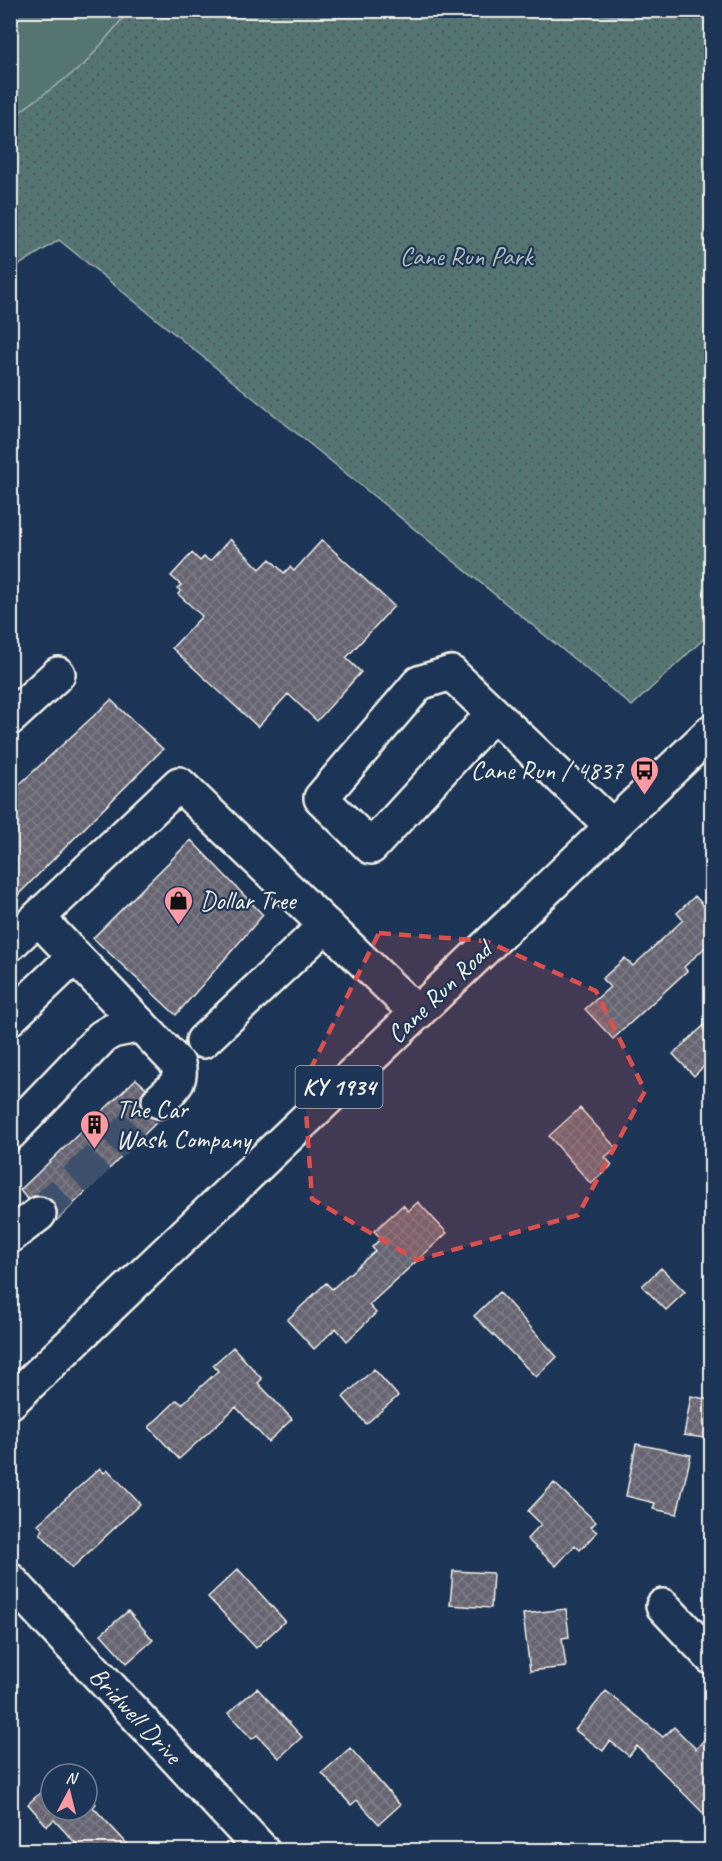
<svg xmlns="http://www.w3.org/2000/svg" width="722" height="1861" font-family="Caveat,sans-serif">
<defs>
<pattern id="grass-dots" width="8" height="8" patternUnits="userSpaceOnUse" patternTransform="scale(1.5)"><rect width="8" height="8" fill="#557473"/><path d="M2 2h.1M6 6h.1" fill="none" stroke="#4e5c5a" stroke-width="1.8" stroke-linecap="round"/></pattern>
<pattern id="building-cross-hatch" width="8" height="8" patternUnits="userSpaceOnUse" patternTransform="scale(1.5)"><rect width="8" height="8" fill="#676572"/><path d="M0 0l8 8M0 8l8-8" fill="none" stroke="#7d7c86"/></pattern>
</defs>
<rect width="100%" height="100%" fill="#1d3557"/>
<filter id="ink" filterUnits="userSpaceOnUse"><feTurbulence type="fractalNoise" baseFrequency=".0167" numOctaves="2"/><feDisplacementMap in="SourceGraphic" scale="12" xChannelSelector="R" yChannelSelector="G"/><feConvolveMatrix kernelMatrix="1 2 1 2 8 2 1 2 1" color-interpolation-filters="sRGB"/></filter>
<g filter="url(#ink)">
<path fill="url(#grass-dots)" stroke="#a4b2ae" stroke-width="1.5" d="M11,11h700v621l-79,74 -573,-466 -48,30z"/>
<path fill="#557473" stroke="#a4b2ae" stroke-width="1.5" d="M11,10h117l1,1 -45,54 -73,53z"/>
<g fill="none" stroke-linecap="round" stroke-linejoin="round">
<path stroke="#899eae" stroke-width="8" d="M594,10l22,4 31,-4"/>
</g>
<path fill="url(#building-cross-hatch)" stroke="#f4f1e8" stroke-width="1.5" d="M230,539l30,30 10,-10 14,14 6,-6 4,4 28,-31 72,66 -48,52 15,14 -44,49 -29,-27 -30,33 -86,-79 30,-32 -24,-22 3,-3 -4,-3 4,-3 -10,-9 21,-23 8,8 4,-4 6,4z
M111,700l52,49 -153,154v-110z
M191,840l72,75 -87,100 -83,-77z
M695,896l16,18v28l-27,25 3,4 -74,68 -28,-30 25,-22 -8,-8 23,-21 8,8 50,-46 -6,-7z
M711,1019v40l-17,17 -21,-22z
M136,1079l10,9 -5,8v8l4,9 8,6h7l-103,101 -3,-17 -7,-6 -10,-2 -10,4 -7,-9z
M580,1108l36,40 -11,9 7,8 -21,19 -42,-48z
M418,1202l29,31 -78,72 7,8 -29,28 -11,-13 -22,21 -27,-29 39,-37 6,6 43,-38 -3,-4 9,-9 -7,-7 29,-26 5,6z
M661,1268l24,24 -19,18 -24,-24z
M499,1292l58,65 -21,20 -62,-61z
M233,1347l29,32 -4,4 34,36 -24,23 -32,-35 -57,52 -30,-32 28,-27 5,4 36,-33 -5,-6z
M374,1369l24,27 -32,28 -23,-27z
M691,1396l20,4v39l-27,-4z
M636,1444l55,11 -14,59 -24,-5 2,-6 -29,-7z
M100,1468l4,5 4,-3 32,34 -68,64 -32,-35 3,-3 -5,-6z
M554,1483l42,39 -5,5 6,5 -17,18 -5,-5 -19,21 -29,-27 14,-15 -13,-13z
M238,1569l47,52 -29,27 -48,-51z
M453,1571l40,2 -2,35 -41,-3z
M566,1609l3,28 -7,1 4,29 -36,4 -7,-57z
M128,1611l25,29 -26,23 -26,-29z
M257,1688l45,49 -23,21 -22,-23 -5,4 -24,-26z
M606,1691l57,46 11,-10 22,22 15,-17v89l-74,-75 -8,10 -19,-15 -7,10 -28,-21z
M350,1748l50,57 -21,19 -22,-24 -6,5 -29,-32z
M51,1783v27h36v-17l9,11 -3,3 41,44h-51l-29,-31 -7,6 -19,-22z"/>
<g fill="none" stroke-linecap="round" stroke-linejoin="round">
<path stroke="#3d516d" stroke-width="33" stroke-dasharray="33 16" stroke-linecap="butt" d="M39,1214l120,-113"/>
<defs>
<path id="minor" d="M493,714l-122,133 -50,-49 98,-115 32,-10 161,153
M10,718l48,-44
M38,918l140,146c5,18 -6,25 -19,37
M10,944l169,-160 238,229
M10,1018l65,-62
M203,1041l123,-116
M10,1133l92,-96 10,-6 29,-6
M10,1236l29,-22
M10,1580l252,270
M663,1606l49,52"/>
<path id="highway" d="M10,1402l702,-671"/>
</defs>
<use href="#minor" stroke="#f4f1e8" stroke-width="38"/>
<use href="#highway" stroke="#f4f1e8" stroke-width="38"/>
<use href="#minor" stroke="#1d3557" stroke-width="33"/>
<use href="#highway" stroke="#1d3557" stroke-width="33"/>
</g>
</g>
<path fill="#dc504e" fill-opacity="0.2" stroke="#dc504e" stroke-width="4.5" stroke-dasharray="12 8" stroke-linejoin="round" d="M379,933l107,8 110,50 49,100 -67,124 -161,45 -105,-61 -8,-117z"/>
<defs>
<symbol id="bus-pin" viewBox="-11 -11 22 30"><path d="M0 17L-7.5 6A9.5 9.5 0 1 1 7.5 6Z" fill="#ff9aa2" stroke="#1d3557"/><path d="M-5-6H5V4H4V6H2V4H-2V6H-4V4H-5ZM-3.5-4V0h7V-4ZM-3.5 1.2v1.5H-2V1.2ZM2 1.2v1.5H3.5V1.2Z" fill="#111"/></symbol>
<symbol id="shop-pin" viewBox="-11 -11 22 30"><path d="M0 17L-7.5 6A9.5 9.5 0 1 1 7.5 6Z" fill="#ff9aa2" stroke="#1d3557"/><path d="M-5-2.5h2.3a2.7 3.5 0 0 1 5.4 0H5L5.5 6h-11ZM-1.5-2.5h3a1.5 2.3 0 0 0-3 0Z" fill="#111"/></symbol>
<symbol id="building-pin" viewBox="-11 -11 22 30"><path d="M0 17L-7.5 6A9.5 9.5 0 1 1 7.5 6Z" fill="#ff9aa2" stroke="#1d3557"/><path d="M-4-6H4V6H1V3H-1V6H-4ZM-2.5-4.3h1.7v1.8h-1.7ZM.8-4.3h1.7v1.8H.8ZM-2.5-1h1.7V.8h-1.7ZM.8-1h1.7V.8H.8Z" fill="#111"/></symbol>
</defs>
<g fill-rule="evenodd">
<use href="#bus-pin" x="628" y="754" width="33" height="45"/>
<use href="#shop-pin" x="162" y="884" width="33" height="45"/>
<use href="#building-pin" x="78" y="1108" width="33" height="45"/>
</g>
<g text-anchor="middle" stroke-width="4.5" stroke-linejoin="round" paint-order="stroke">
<rect fill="#1d3557" stroke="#b4b9bc" stroke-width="1.5" x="295.5" y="1066" width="87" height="42" rx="4.5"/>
<g font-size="24" font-weight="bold" fill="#f4f1e8">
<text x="339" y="1095">KY 1934</text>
</g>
<g font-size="26" fill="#b4bfb9" stroke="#1d3557">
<text x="466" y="265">Cane Run Park</text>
</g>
<g font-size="26" fill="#f4f1e8" stroke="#1d3557" text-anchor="start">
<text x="623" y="779" text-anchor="end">Cane Run / 4837</text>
<text x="200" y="909">Dollar Tree</text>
<text x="116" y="1118">The Car<tspan x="116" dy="30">Wash Company</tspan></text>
</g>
<g font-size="26" fill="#f4f1e8" stroke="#1d3557">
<text transform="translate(439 992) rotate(-44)" y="9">Cane Run Road</text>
<text transform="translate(136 1715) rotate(47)" y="9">Bridwell Drive</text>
</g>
</g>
<rect width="722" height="1861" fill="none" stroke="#1d3557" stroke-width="36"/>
<rect x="18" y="18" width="686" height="1825" fill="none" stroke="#f4f1e8" stroke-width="2" filter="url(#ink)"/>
<g transform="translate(69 1792) rotate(7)"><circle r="28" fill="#1d3557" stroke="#738091" stroke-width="1.5"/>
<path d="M0-4.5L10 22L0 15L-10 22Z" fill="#ff9aa2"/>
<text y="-9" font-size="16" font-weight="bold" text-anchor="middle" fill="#f4f1e8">N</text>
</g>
</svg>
